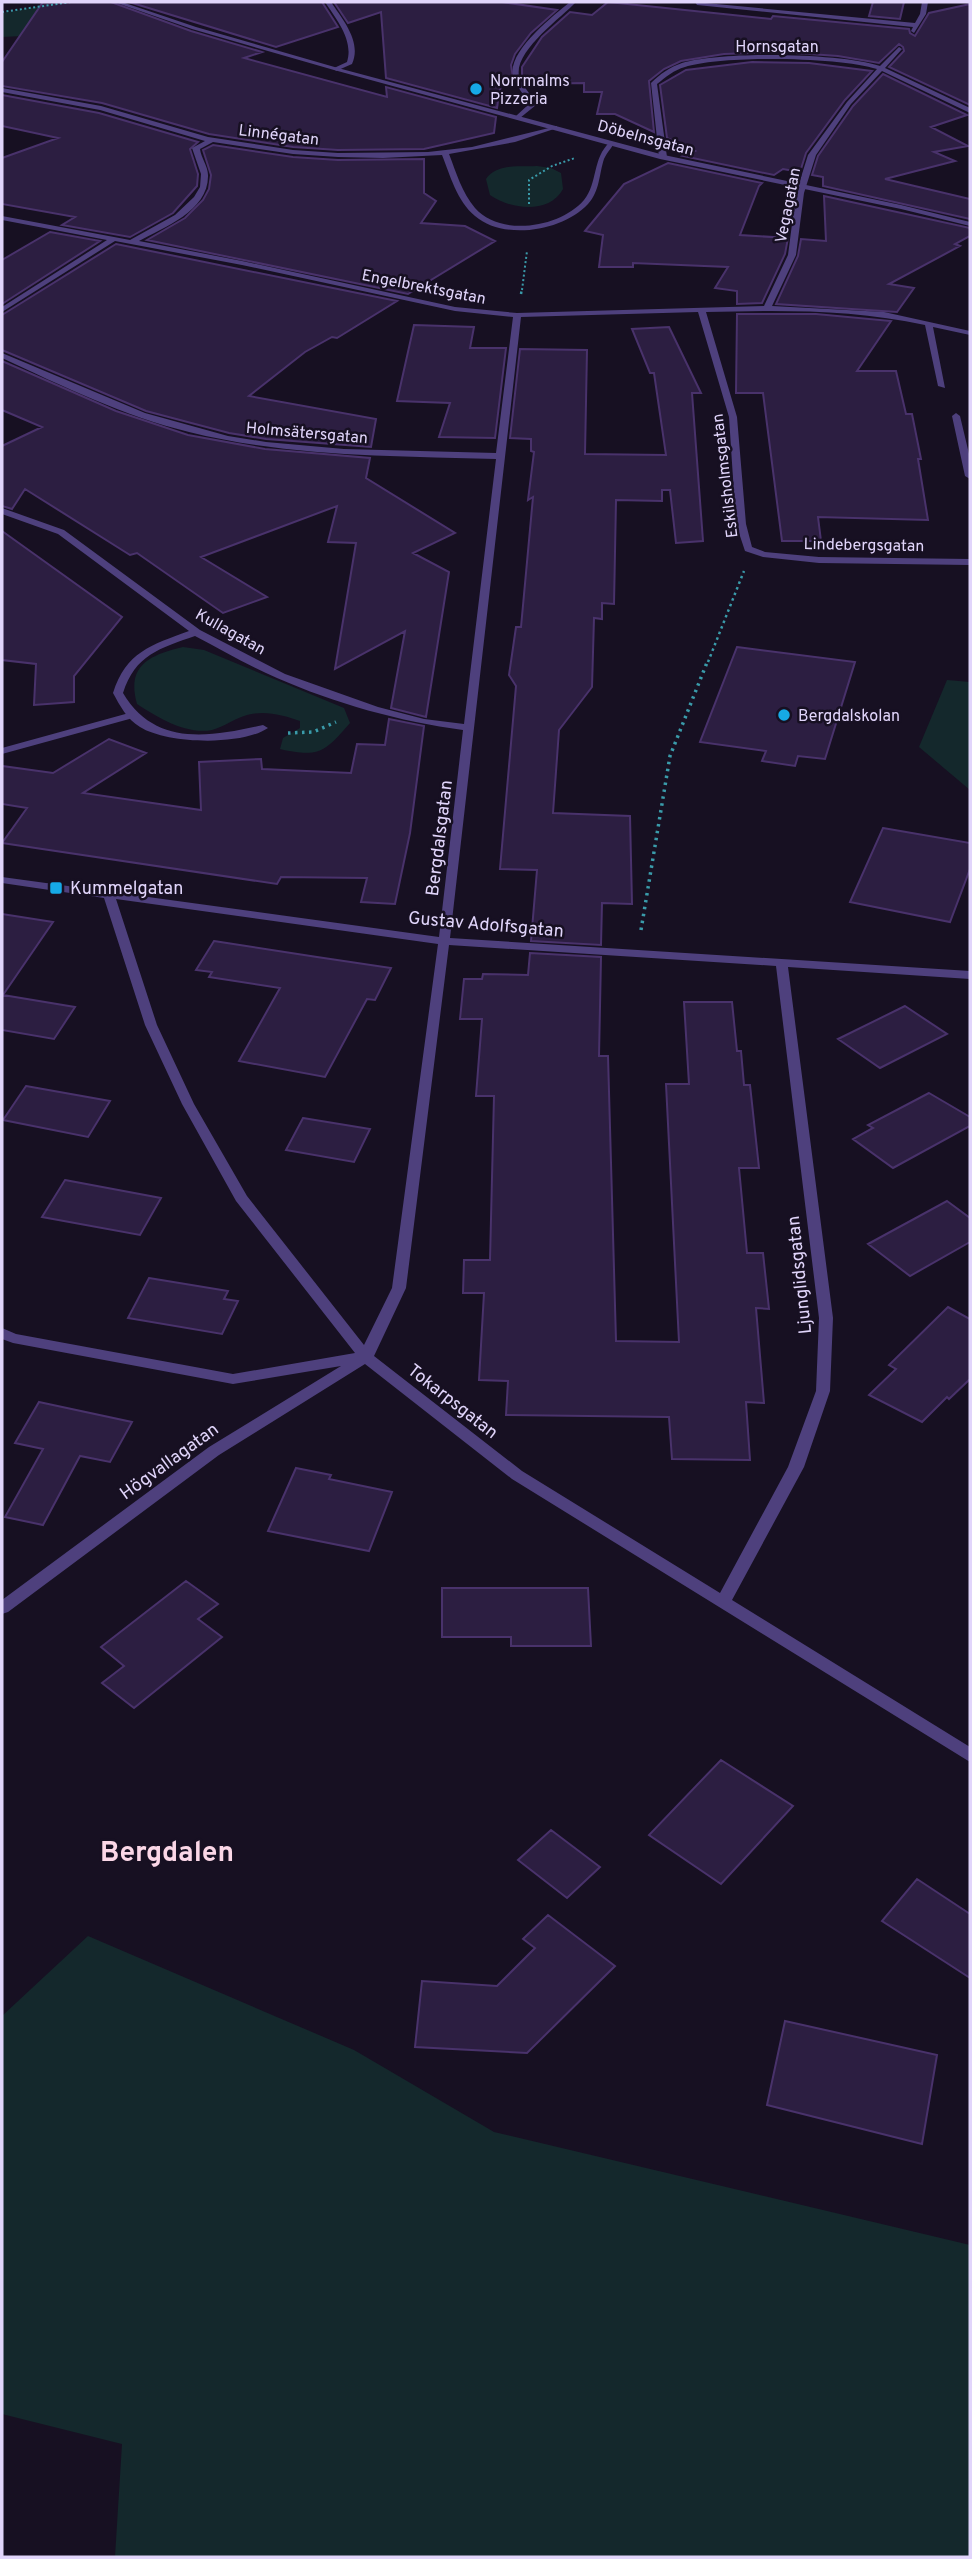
<svg xmlns="http://www.w3.org/2000/svg" width="972" height="2559" font-family="Overpass,sans-serif">
<rect width="100%" height="100%" fill="#171022"/>
<path fill="#14282c" d="M65,2h27l75,27 -165,8v-24z
M537,166l14,2 10,5 2,16c-14,26 -54,20 -73,6l-4,-16c11,-16 34,-12 51,-13z
M183,647l21,3 140,58 6,15c-25,29 -31,35 -70,26l3,-11 17,-10v-7c-17,-6 -35,-11 -53,-6 -12,3 -23,12 -35,15 -26,5 -55,-13 -75,-26 -11,-39 13,-49 46,-57z
M947,680l23,2v108l-51,-43z
M88,1936l266,114 140,82 476,113v312h-855l7,-113 -120,-30v-398z"/>
<path fill="#2c1e41" stroke="#49326b" stroke-width="2" d="M43,2h68l80,29 71,21 -18,6 143,39 -1,-10 110,30 -2,16 -70,16 -86,1 -45,-3 -84,-13 -107,-31 -100,-17v-24z
M129,2h193l16,25 -62,20z
M334,2h168l55,8 -26,23 -16,21 -4,11 3,19 -13,1 -4,23 -111,-30 -5,-66 -33,11z
M608,2l163,17 2,-3 136,13 1,4 5,3 14,-23 41,-9v101l-81,-38 15,-16 -1,-4 -4,-3 -20,19 -41,-7 -57,-4 -57,2 -43,7 -17,8 -15,12 5,51 -39,-18h-18l5,-22h-18v-9l-58,1 -4,-8v-9l20,-30 28,-25 22,3z
M873,2h31l-4,17 -31,-3z
M752,62l57,1 63,8 -27,29 -39,53 -6,19 -17,-3 -9,6 -91,-19 12,-5 -28,-13 -7,-53 26,-15z
M883,74l84,41 -36,12 37,19 -34,6 21,9 -70,18 85,20v20l-147,-33v-9l-11,-2 6,-19 35,-50z
M2,95l97,18 99,29 -8,7 8,25 -1,12 -24,27 -43,24 -68,-12 13,-8 -73,-13v-46l56,-20 -56,-12z
M213,145l80,12 45,3 86,-1v34l12,8 -15,22 44,3 30,15 -87,53 -261,-54 38,-22 18,-18 6,-11 2,-14 -8,-25z
M668,163l94,20 -3,3 -19,49 48,3 -3,16 -23,49 -25,1v-13l-22,-3 13,-21 -95,-4v4h-34l4,-32 -18,-4 39,-47z
M824,196l146,32v8l-15,8 5,2 -71,38 25,4 -17,24 -121,-8 22,-48 3,-17 25,2z
M50,232l50,9 -98,63v-44z
M116,244l281,57 -60,37 -5,-1 -27,15 -56,44 127,23 -5,28 -105,-8 -37,-6 -83,-22 -144,-61v-35z
M737,314h79l75,7 -34,50h39l10,43h6l9,45h-3l10,61 -110,-3 3,24h-39l-19,-148h-27z
M414,325l60,2 -4,21h36l-11,90 -56,-1 11,-34 -53,-2z
M669,327l32,66h-9l11,148 -27,2 -6,-53h-8v11l-46,-1 -2,104 -12,-1v16l-8,-1 -2,69 -33,43 -6,83 77,3 2,88 -30,-1 -1,42 -70,-4 6,-71 -37,-1 16,-183 -7,-11 7,-48h5l12,-130 -5,3 6,-48 -3,-1v-12l-21,-1 10,-89 67,1 -2,104 81,1 -12,-82h-4l-18,-44z
M2,361l114,50 72,24 77,14 105,9 -4,20 89,55 -42,20 36,19 -23,145 -35,-9 14,-77 -70,38 21,-126 -28,-1 9,-36 -136,51 66,40 -44,16 -86,-60 -7,2 -105,-66 -13,20 -10,-3v-60l40,-19 -40,-17z
M2,531l120,86 -48,59v26l-40,3 2,-41 -34,-4z
M737,647l118,15 -30,97 -27,-3 -3,10 -33,-5 4,-10 -66,-9z
M389,719l35,7 -14,107 -15,71 -34,-2 6,-24 -86,-1 -4,7 -275,-41 25,-35 -25,-4v-38l51,7 56,-34 37,14 -63,40 118,17 -2,-48 62,-3 1,10 89,4 6,-29 28,1z
M883,828l87,15v26l-20,53 -100,-20z
M2,914l51,8 -50,73 72,12 -21,32 -52,-9z
M214,941l103,16 74,11 -16,32 -8,-1 -42,78 -86,-16 41,-73 -71,-11 3,-5 -16,-2z
M530,953l71,4 -2,99h9l8,285 63,1 -13,-258h23l-5,-82h48l5,49h4l3,34h6l9,83h-20l8,85h16l6,56 -13,-1 8,95 -18,-1 4,58 -78,-1 -3,-42 -163,-2 2,-34 -29,-1 5,-87h-21l1,-33h26l4,-164h-18l6,-77h-22l4,-40h18l1,-5 45,1z
M905,1006l42,28 -67,34 -42,-29z
M26,1086l84,15 -22,36 -85,-17z
M929,1093l41,24v9l-77,42 -40,-29 20,-11 -5,-3z
M303,1118l67,11 -16,33 -68,-12z
M65,1180l96,18 -21,37 -98,-18z
M947,1201l23,17v24l-60,34 -42,-32z
M149,1278l79,13 -4,8 14,2 -16,33 -94,-16z
M948,1307l22,12v60l-21,20 -2,-2 -25,25 -53,-27 27,-26 -7,-4z
M39,1402l93,20 -22,40 -30,-6 -37,69 -38,-8 38,-68 -28,-6z
M296,1468l35,7 -2,4 63,13 -23,59 -101,-20z
M186,1581l32,23 -20,15 24,18 -88,71 -32,-25 22,-17 -23,-19z
M442,1588h146l3,58h-80v-9h-69z
M721,1760l72,46 -72,78 -72,-49z
M551,1830l49,37 -33,31 -49,-38z
M917,1879l53,35v64l-88,-57z
M548,1915l67,51 -88,87 -112,-6 7,-66 75,5 38,-38 -12,-9z
M785,2021l152,34 -15,89 -155,-39z"/>
<g fill="none" stroke-linecap="round" stroke-linejoin="round">
<path stroke="#3a9baa" stroke-width="2" stroke-dasharray="2 2.5" stroke-linecap="butt" d="M2,12l69,-10
M529,204v-24l23,-14 23,-8
M522,290l5,-39"/>
<path stroke="#3a9baa" stroke-width="2.5" stroke-dasharray="2.5 3.5" stroke-linecap="butt" d="M521,294l1,-6
M708,662l36,-91"/>
<path stroke="#3a9baa" stroke-width="3.5" stroke-dasharray="2.5 4.5" stroke-linecap="butt" d="M288,733l25,-1 23,-10
M641,930l29,-174 38,-96"/>
<path fill="#4e407d" fill-rule="evenodd" d="M129,713l5,3 -1,2 -131,36v-6z"/>
<path fill="#4e407d" fill-rule="evenodd" d="M325,2h6c12,18 31,40 21,62l-16,7 -2,-3 13,-6c7,-22 -11,-43 -22,-60z
M570,2h6c-15,16 -62,49 -57,74 3,10 13,19 17,29l-16,13h-4v-2l13,-12c-4,-9 -14,-18 -16,-29 -5,-24 40,-59 57,-73z
M695,2l220,21 5,-9 2,-12h6l-2,12 -12,19 -3,-2 2,-4 -216,-22z
M899,47l3,2 -17,19 85,40v5l-88,-42 -31,33 -35,51 -12,38 -8,62 -24,51 112,6 86,19v4l-37,-8 12,61 -7,-2 -13,-61c-72,-16 -146,-15 -219,-13l31,105 9,107 6,23 13,5 54,5 151,2v6l-151,-2 -56,-6 -18,-6 -9,-27 -7,-107 -31,-105 -177,5 -71,621 520,33v8l-182,-12 45,351 -3,73 -26,76 -72,133 238,147v15l-458,-283 -147,-115 -146,91 -211,157 -6,2v-14l207,-153 132,-81 -108,18 -220,-41 -11,-4v-11l14,6 217,40 122,-21 -119,-152 -54,-97 -37,-79 -41,-127 -102,-15v-6l437,60 24,-207c-62,-8 -129,-27 -186,-52 -28,-12 -55,-28 -82,-42 -35,12 -60,19 -72,57 32,54 87,44 140,32l5,3c-26,18 -101,16 -128,-1 -13,-8 -20,-21 -27,-34 13,-41 38,-48 76,-62l-131,-97 -56,-20v-6l62,22 136,100 85,44 93,33 46,12 40,5 32,-265c-103,-3 -206,-2 -307,-27 -65,-16 -127,-46 -187,-74v-5l143,60 83,23 38,6 78,7 152,4 17,-136 -58,-6 -213,-46 -127,-24 -113,71v-5l105,-67 -105,-20v-4l128,24 45,-25 19,-18 6,-10 1,-13 -9,-26 13,-7 -105,-31 -98,-18v-4l99,18 107,31 85,13 45,3 90,-1 44,-5 85,-21v2l-42,14 -66,12c7,18 13,39 26,54 25,29 85,20 109,-8 14,-17 8,-42 26,-58h4c-1,5 -7,10 -10,17 -5,15 -4,32 -16,45 -25,27 -84,37 -113,12 -18,-15 -25,-41 -33,-61l-59,3 -45,-1 -45,-3 -80,-12 -13,7c1,9 8,17 8,26 1,36 -44,52 -69,66l103,20 213,46 62,6 247,-7 24,-51 8,-62 12,-38 39,-53 30,-33c-37,-12 -156,-14 -192,-2 -11,3 -19,10 -28,17l10,73 -4,2 -4,-2 -8,-74c9,-9 19,-16 31,-20 40,-12 158,-10 198,3zM116,899l322,45 -46,344 -28,57 -117,-149 -53,-92 -37,-79zM449,945l327,21 43,352 -3,73 -28,76 -68,126 -198,-122 -148,-115 32,-68z
M956,413l4,3 10,42v21l-5,-3 -13,-60z"/>
<path fill="#4e407d" fill-rule="evenodd" d="M114,2h8l74,25 142,41 326,87 237,50 69,17v4l-69,-17 -241,-50 -326,-89 -142,-41z"/>
</g>
<g fill="#16a9e6" stroke="#171022" stroke-width="2.5">
<circle cx="476" cy="89" r="7"/>
<circle cx="784" cy="715" r="7"/>
<rect x="49" y="881" width="14" height="14" rx="3.5"/>
</g>
<g text-anchor="middle" stroke-width="5" stroke-linejoin="round" paint-order="stroke">
<g font-size="16" fill="#e1d5fb" stroke="#171022">
<text x="777" y="52">Hornsgatan</text>
<text transform="translate(279 134) rotate(7)" y="6">Linnégatan</text>
<text transform="translate(646 137) rotate(15)" y="6">Döbelnsgatan</text>
<text transform="translate(787 205) rotate(-79)" y="6">Vegagatan</text>
<text transform="translate(424 286) rotate(11)" y="6">Engelbrektsgatan</text>
<text transform="translate(307 432) rotate(5)" y="6">Holmsätersgatan</text>
<text transform="translate(724 476) rotate(-97)" y="6">Eskilsholmsgatan</text>
<text transform="translate(864 544) rotate(1)" y="6">Lindebergsgatan</text>
<text transform="translate(231 631) rotate(29)" y="6">Kullagatan</text>
</g>
<g font-size="16" fill="#e1d5fb" stroke="#171022" text-anchor="start">
<text x="490" y="86">Norrmalms<tspan x="490" dy="18">Pizzeria</tspan></text>
<text x="798" y="721">Bergdalskolan</text>
</g>
<g font-size="18" fill="#e1d5fb" stroke="#171022">
<text transform="translate(439 838) rotate(-83)" y="6">Bergdalsgatan</text>
<text transform="translate(486 924) rotate(5)" y="6">Gustav Adolfsgatan</text>
<text transform="translate(799 1275) rotate(-96)" y="6">Ljunglidsgatan</text>
<text transform="translate(453 1401) rotate(38)" y="6">Tokarpsgatan</text>
<text transform="translate(169 1461) rotate(-36)" y="6">Högvallagatan</text>
</g>
<g font-size="18" fill="#e1d5fb" stroke="#171022" text-anchor="start">
<text x="70" y="894">Kummelgatan</text>
</g>
<g font-size="28" font-weight="bold" fill="#fbd7e7" stroke="#171022">
<text x="167" y="1861">Bergdalen</text>
</g>
</g>
<rect width="972" height="2559" fill="none" stroke="#e1d5fb" stroke-width="7"/>
</svg>
